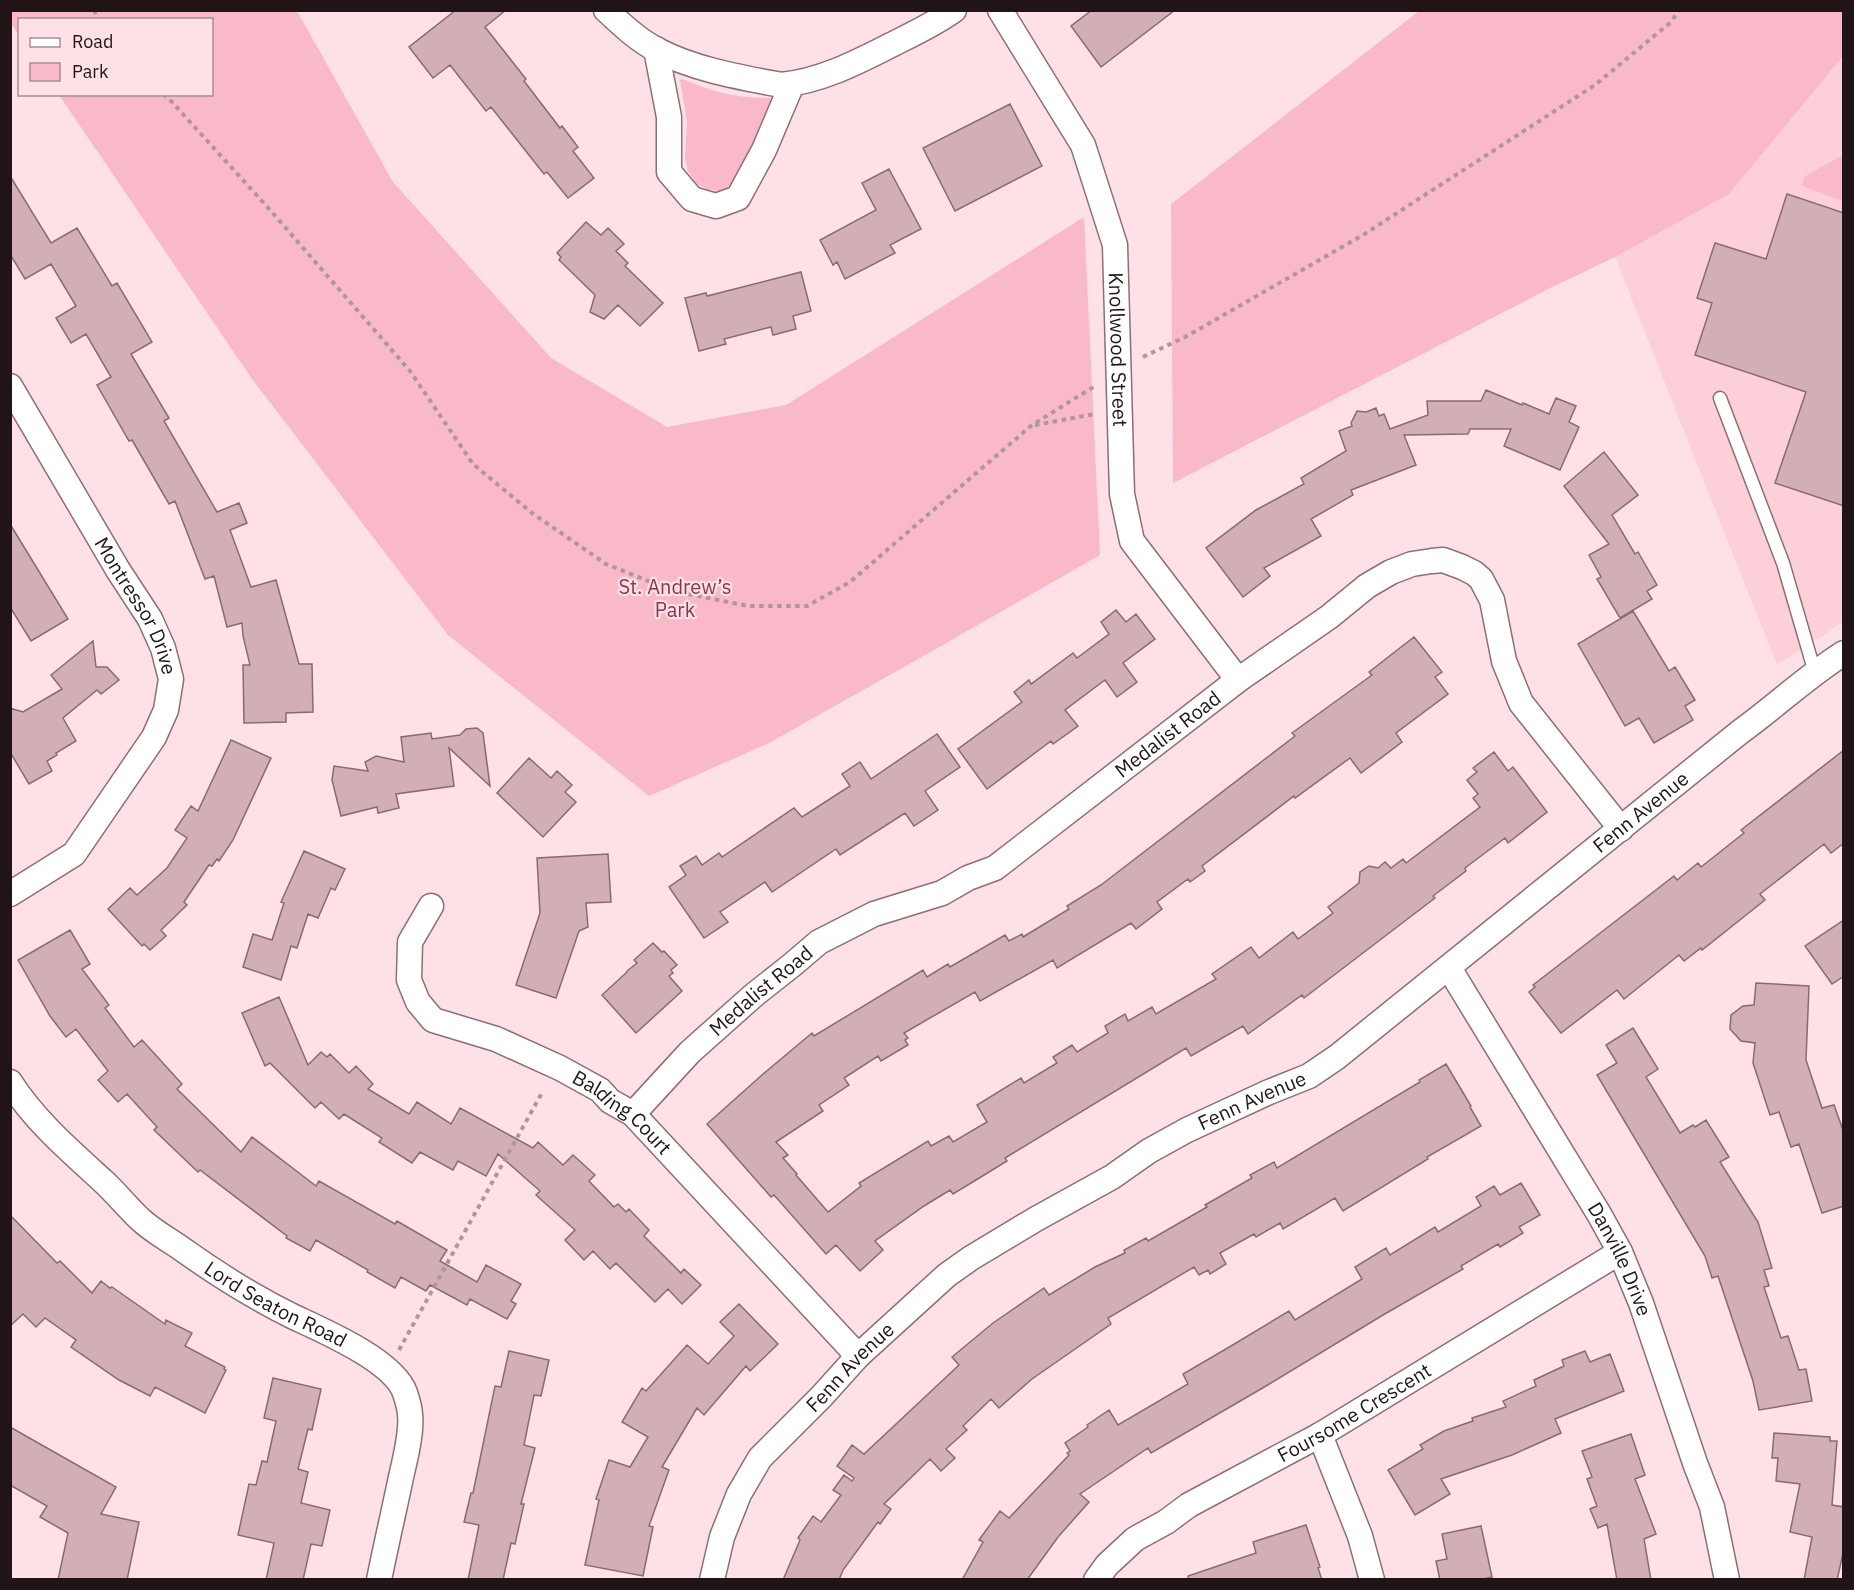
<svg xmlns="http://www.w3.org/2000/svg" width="1854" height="1590" font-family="'IBM Plex Sans',sans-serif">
<rect width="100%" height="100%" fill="#fee1e7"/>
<path fill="#fccfd9" d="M1843,56v566l-66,43 -162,-408 114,-63z"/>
<path fill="#fab9c8" d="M10,11h287l96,171 158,176 116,69 119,-22 298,-188 16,338 -173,99 -158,89 -120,53 -201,-161 -196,-256 -193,-284 153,-1v-74h-192l-1,16 -8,-13z
M1419,11h424v45l-114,138 -114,63 -65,31 -377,195 -2,-279z
M682,79c34,14 57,20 94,19l-23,45 -6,24 -17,21 -12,3 -12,-2 -10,-6 -8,-12 -3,-12 2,-38 -7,-41z
M1843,155v46l-41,-15 2,-9z"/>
<path fill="#d2afb6" stroke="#8a6a71" stroke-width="1.5" d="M456,10h50l-21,17 41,52 -2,2 36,47 2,-2 16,21 -5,4 21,27 -26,20 -21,-26 -3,2 -53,-67 -5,4 -36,-46 -17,13 -24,-31z
M1092,10h83l-74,57 -30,-41z
M1010,104l32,62 -87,45 -32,-63z
M889,169l32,60 -31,16 5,8 -50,26 -8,-17 -4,3 -13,-25 56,-30 -14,-27z
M10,176l41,67 26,-15 35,58 5,-3 35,59 -21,12 38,64 -5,3 53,91 22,-9 8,20 -17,7 21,57 25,-7 23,84h13l1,48 -27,1v9l-42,1 -1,-58h7l-7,-29 -1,-13 -15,4 -13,-51 -9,3 -30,-78 -6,3 -37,-64 -3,1 -32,-56 14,-8 -25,-43 -15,9 -15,-25 20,-12 -25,-42 -26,15 -15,-25z
M1787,194l57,19v293l-69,-23 31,-91 -111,-37 17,-52 -15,-5 18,-55 51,16z
M586,222l15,13 7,-7 16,16 -8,7 12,12 -3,3 38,37 -23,23 -22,-21 -14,14 -14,-7 5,-17 -36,-35 2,-3 -4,-4z
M801,272l10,39 -18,5 3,13 -23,6 -2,-8 -47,12 2,5 -27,7 -14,-53 21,-5 1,3z
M1486,390l36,15 1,-2 26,11 7,-16 20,8 -7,16 10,5 -19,43 -56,-24 7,-17h-41l-2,5 -64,1 12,30 -65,25 2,5 -42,24 10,17 -57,32 6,8 -27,21 -37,-49 50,-38 48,-26 -3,-6 45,-27 -7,-20 13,-5 -1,-3 6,-12 9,1 10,-4 3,8 5,-2 6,15 38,-14 -1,-14h54z
M1604,452l34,43 -26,20 23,39 3,-2 19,33 -10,6 5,8 -32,19 -23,-39 4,-2 -12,-22 20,-11 -45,-58z
M10,524l58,95 -37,22 -21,-34z
M1116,610l10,12 10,-8 19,25 -32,24 14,19 -20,15 -12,-17 -40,30 13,16 -25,18 -2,-3 -64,48 -29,-40 64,-47 -8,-10 15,-12 2,4 42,-31 4,5 32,-24 -8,-12z
M1633,611l36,60 6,-4 20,33 -10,6 8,14 -39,23 -15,-25 -14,8 -47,-82z
M1414,637l28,35 -7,5 13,17 -52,39 6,9 -41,31 -11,-15 -55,40 -1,-2 -92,70 3,5 -15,11 -2,-3 -31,23 5,7 -26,20 -5,-6 -74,45 -4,-8 -73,41 -5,-9 -71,41 4,5 -3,2 3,5 -27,16 -3,-5 -34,22 5,7 -30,20 4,6 -47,31 12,13 -5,3 14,16 -1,1 32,37 33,-26 -2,-3 69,-42 3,5 18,-10 4,6 34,-20 -10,-17 44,-27 3,5 33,-20 -4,-6 19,-12 5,7 31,-19 -3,-7 20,-12 3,7 24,-14 4,7 60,-35 -4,-5 39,-27 8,11 34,-26 5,7 35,-26 -5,-6 31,-24 1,-11 9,-6 9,2 7,-6 6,6 12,-9 3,4 74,-56 -7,-9 5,-4 -11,-14 10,-8 -4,-4 21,-16 14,19 5,-4 34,45 -39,31 -3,-5 -40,30 1,3 -33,25 2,2 -131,100 -2,-3 -54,39 -5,-8 -52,30 -5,-8 -181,110 2,3 -31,19 -23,14 -3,-4 -26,16 -49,35 8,9 -23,21 -24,-26 -10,9 -52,-59 -3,2 -64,-73 55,-49 50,-42 2,3 109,-66 4,7 21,-13 2,3 55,-32 4,6 13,-7 1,3 46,-28 -2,-3 34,-21 194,-149 -3,-3 80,-58 -3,-3z
M93,641l3,26h11l12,13 -18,14 -4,-4 -34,28 13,23 -20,12 1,2 -10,6 5,10 -23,13 -19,-32v-44l13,4 39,-23 -11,-14z
M477,728l6,5 7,53 -41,-38 5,38 -58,8 3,14 -21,5 -1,-6 -36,9 -9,-36 2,-14 34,5 -3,-9 11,-6 28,6 -3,-25 30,-4 1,6 28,-4 6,-6z
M937,734l23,33 -35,24 13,19 -24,16 -9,-13 -65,42 -4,-6 -64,43 -7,-10 -45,30 8,10 -24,16 -35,-51 17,-12 -6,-9 16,-10 6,9 17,-12 3,4 72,-49 8,9 48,-31 -8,-12 18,-12 11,17z
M231,740l40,18 -38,82 -14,21 -2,-2 -5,7 -3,-1 -25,37 3,3 -26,25 5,6 -16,14 -6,-6 -2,2 -34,-37 22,-21 7,7 30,-27 20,-30 -12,-8 16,-24 7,5z
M1844,750v93l-13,10 -7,-9 -64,50 5,6 -63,50 -1,-2 -17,13 -5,-6 -55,44 -7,-9 -56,43 -32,-41 6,-5 -2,-2 141,-109 3,4 21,-17 3,4 43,-34 -3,-3z
M529,758l22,20 6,-7 15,14 -7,7 11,10 -33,35 -46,-44z
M304,851l41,18 -10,21 -4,-2 -13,30 -10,-4 -11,34 -6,-2 -10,34 -38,-13 10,-33 19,6 12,-37 -3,-1z
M608,854l3,48 -25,1 2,24 -9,4 -23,67 -40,-13 24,-72 -3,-55z
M1844,920v56l-12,8 -27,-38z
M70,930l20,34 -8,5 27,36 -4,3 29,39 8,-7 40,44 -5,5 64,63 11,-15 64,49 3,-5 76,43 2,-3 50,29 -7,11 37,21 9,-17 35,19 -10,17 5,3 -9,15 -37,-20 -3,6 -37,-20 -4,6 -25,-14 -6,11 -28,-16 1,-2 -52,-30 -6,11 -24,-13 1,-2 -87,-66 -2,2 -44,-42 3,-3 -30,-33 -9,8 -20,-22 10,-9 -32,-42 -10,8 -16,-21 -32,-56z
M653,943l9,9 2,-1 13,14 -6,5 2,3 -4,3 13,15 -46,42 -34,-38 25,-23v-1l10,-8 -3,-3z
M1756,983l53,3 -3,74 16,48 12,-3 10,28v73l-22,7 -23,-69 -8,3 -12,-35 -9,3 -17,-52 2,-20 -14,-2 -11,-12 1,-14 12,-9 11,-1z
M279,997l29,68 13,-13 6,5 3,-3 19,19 7,-7 17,18 -5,5 41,25 8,-12 34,22 9,-16 73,40 5,-6 25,23 10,-10 22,20 -6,6 25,26 4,-3 8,8 3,-3 20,21 -5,6 37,37 3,-4 17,16 -19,19 -14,-15 -13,13 -39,-39 -6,6 -17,-18 -9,9 -19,-20 10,-10 -39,-35 4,-4 -42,-37 -12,22 -28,-15 -5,9 -33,-18 -8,11 -33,-21 3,-4 -38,-24 -5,5 -18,-17 -6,6 -45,-45 -5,3 -23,-53z
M1633,1028l25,41 -12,8 34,56 13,-8 2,2 11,-7 23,37 -9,5 38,60 14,46 -8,2 5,16 -5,1 17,51 7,-2 11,34 7,-1 6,32 -53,9 -6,-29 -35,-105 -6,2 -7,-22 -108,-181 20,-12 -11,-18z
M1446,1064l25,42 -1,1 11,19 -54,31 1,2 -85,52 -8,-13 -52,31 -3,-6 -24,14 -2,-3 -34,19 6,11 -16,10 -2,-4 -9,5 -5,-8 -86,51 3,6 -79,55 -33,29 -8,-9 -28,27 4,4 -21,19 9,9 -14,13 -11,-12 -46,45 7,5 -11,15 -2,-2 -35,48 -4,10h-56l17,-40 -2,-2 15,-22 8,6 20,-27 -8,-5 11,-15 8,6 2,-3 -17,-12 15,-21 12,9 95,-89 -7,-8 41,-34 51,-35 5,7 46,-28 30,-14 -1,-3 22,-12 2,3 59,-34 -2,-2 47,-27 -2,-3 24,-13 3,6 143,-86 -1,-2z
M1521,1183l19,32 -21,12 4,6 -23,14 -2,-3 -37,22 2,3 -80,46 -117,71 -115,67 -3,-5 -68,46 9,8 -31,35 -31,43h-65l21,-38 -4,-2 21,-29 9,7 60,-63 -2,-2 3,-2 -5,-8 23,-16 -1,-2 22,-15 9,15 70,-41 -5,-10 48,-28 58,-35 6,9 67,-41 -7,-12 31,-19 4,7 45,-28 3,5 43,-26 -5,-9 18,-11 6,9z
M10,1215l47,48 3,-2 32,32 9,-12 9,7 2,-1 53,37 1,-4 26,13 -7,13 40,21 -1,2 2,1 -21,43 -50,-26 -5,9 -31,-16 -48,-33 5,-7 -31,-22 -9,9 -13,-13 -13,12z
M739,1304l39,40 -28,27 -4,-5 -42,49 -7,-7 -35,59 7,3 -20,56 4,1 -10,49 -58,-11 14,-65 -3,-1 13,-39 21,7 18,-30 -26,-15 20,-34 4,3 41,-46 21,19 26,-28 -14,-14z
M509,1351l40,9 -8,36 -7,-1 -10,50 11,3 -14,56h3l-9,40 -4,-1 -8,37h-35l11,-55 -15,-3 7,-29h2l22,-107 6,1z
M1585,1351l5,11 20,-8 14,37 -69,28 6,14 -49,22 -71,24 9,15 -35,21 -27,-45 35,-21 -3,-4 24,-14 29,-10 -1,-3 34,-11 -3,-6 33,-15 -2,-6 30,-14 -2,-6z
M273,1378l48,11 -9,41 -4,-1 -10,40 10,3 -7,31 29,7 -8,36 -11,-2 -8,36h-37l8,-37 -36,-8 11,-51 7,1 6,-24 5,1 9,-41 -12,-3z
M10,1427l106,60 -15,27 38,8 -12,58h-69l10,-47 -28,-16 7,-11 -37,-21z
M1774,1433l56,4v4h7l-5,64 12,2v42l-7,31h-33l8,-43 -22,-5 10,-48 -24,-3 2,-23h-6z
M1631,1434l14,41 -10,4 21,55 -12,5 7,41h-34l-10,-56 -9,4 -8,-19 7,-3 -10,-27 5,-2 -10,-26z
M1306,1525l14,42 -2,1 4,12h-134v-4l68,-23 -3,-11z
M1481,1526l11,51 -12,3h-40l-4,-19 11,-2 -5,-25z"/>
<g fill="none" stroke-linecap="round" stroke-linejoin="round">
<defs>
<path id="service" d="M1720,398l63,165 32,110"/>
<g id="minor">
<path d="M606,10c16,15 32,30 51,40 39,20 82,27 124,35 42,-4 80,-25 116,-43 20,-10 39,-19 57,-32"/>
<path id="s1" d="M1000,10l83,135 32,100 7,249 10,47 106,139"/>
<path d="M656,49l13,68v55l23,27 24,7 22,-8 26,-48 28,-66"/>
<path id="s2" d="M10,386l108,184 32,49 13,29 8,31 -5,31 -12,27 -80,117 -64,40"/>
<path id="s3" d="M431,906l-21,36 -1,38 9,22 15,18 63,19 64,29 40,22 10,11 23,13 225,242"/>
<path id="s4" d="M1449,968l150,246 21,38 21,51 54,160 17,44 15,73"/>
<path id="s5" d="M10,1082c25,39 60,69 93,99 14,13 25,27 38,39 13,12 27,19 41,29 35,25 73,49 112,68 30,14 100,44 111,76 2,6 5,15 5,22 2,17 -5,45 -9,62 -7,34 -15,68 -22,103"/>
<path id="s6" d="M633,1114l57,-62 64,-57 38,-30 27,-23 55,-28 68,-21 26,-15 27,-10 243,-188 91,-63 38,-31 24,-14 21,-8 20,-3 11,-1 19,7 12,6 7,6 11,21 12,61 17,42 100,126"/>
<path d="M1320,1435l40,101 12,44"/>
<path id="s7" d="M712,1580l10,-43 17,-43 21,-36 62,-62 36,-40 89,-81 24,-17 65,-39 76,-42 37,-26 38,-21 82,-38 40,-16 28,-19 403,-325c35,-25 67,-56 104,-79"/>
<path id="s8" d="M1096,1580l11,-15 28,-26 31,-17 23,-17 131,-70 300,-183"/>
</g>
</defs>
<use href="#service" stroke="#8d6e75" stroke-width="15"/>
<use href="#minor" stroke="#8d6e75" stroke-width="27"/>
<path stroke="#ae979c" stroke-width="4" stroke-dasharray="4.5 4.5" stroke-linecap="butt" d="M94,10l4,10
M163,94l9,8 99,109 139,160 63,93 59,49 74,51 67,27 75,15h59l43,-24 182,-157 63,-39
M1143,357l44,-21 176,-101 232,-150 76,-63 8,-12
M1035,425l60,-11
M399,1350l144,-259"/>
<use href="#service" stroke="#fff" stroke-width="12"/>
<use href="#minor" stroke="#fff" stroke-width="24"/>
</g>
<g text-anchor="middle" stroke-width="4.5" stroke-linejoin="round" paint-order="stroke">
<g font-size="20" fill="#201417" stroke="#fee1e7">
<text dy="7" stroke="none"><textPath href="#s1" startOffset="368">Knollwood Street</textPath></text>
<text dy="7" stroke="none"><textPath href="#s2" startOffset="254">Montressor Drive</textPath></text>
<text dy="7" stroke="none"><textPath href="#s6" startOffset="664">Medalist Road</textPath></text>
<text dy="7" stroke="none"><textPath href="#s7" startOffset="1232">Fenn Avenue</textPath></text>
<text dy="7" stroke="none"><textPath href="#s6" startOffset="178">Medalist Road</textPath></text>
<text dy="7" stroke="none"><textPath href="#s7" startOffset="746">Fenn Avenue</textPath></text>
<text dy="7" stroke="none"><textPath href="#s3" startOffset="340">Balding Court</textPath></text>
<text dy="7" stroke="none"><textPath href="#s4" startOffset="338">Danville Drive</textPath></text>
<text dy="7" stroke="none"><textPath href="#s5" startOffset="350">Lord Seaton Road</textPath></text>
<text dy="7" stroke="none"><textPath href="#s7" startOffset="260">Fenn Avenue</textPath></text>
<text dy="7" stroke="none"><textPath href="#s8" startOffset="310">Foursome Crescent</textPath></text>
</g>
<g font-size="20" fill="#89354f" stroke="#fee1e7">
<text x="675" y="594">St. Andrew’s<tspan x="675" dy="23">Park</tspan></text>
</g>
</g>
<rect width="1854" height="1590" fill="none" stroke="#201417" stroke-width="24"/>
<rect x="18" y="18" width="195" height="78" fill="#fee1e7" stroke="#a58f94" stroke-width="1.5"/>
<rect x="30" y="38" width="30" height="9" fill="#ffffff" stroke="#a58f94" stroke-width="1.5"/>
<text x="72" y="48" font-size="18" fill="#201417">Road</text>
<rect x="30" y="63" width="30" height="18" fill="#fab9c8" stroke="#a58f94" stroke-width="1.5"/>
<text x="72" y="78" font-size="18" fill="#201417">Park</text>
</svg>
